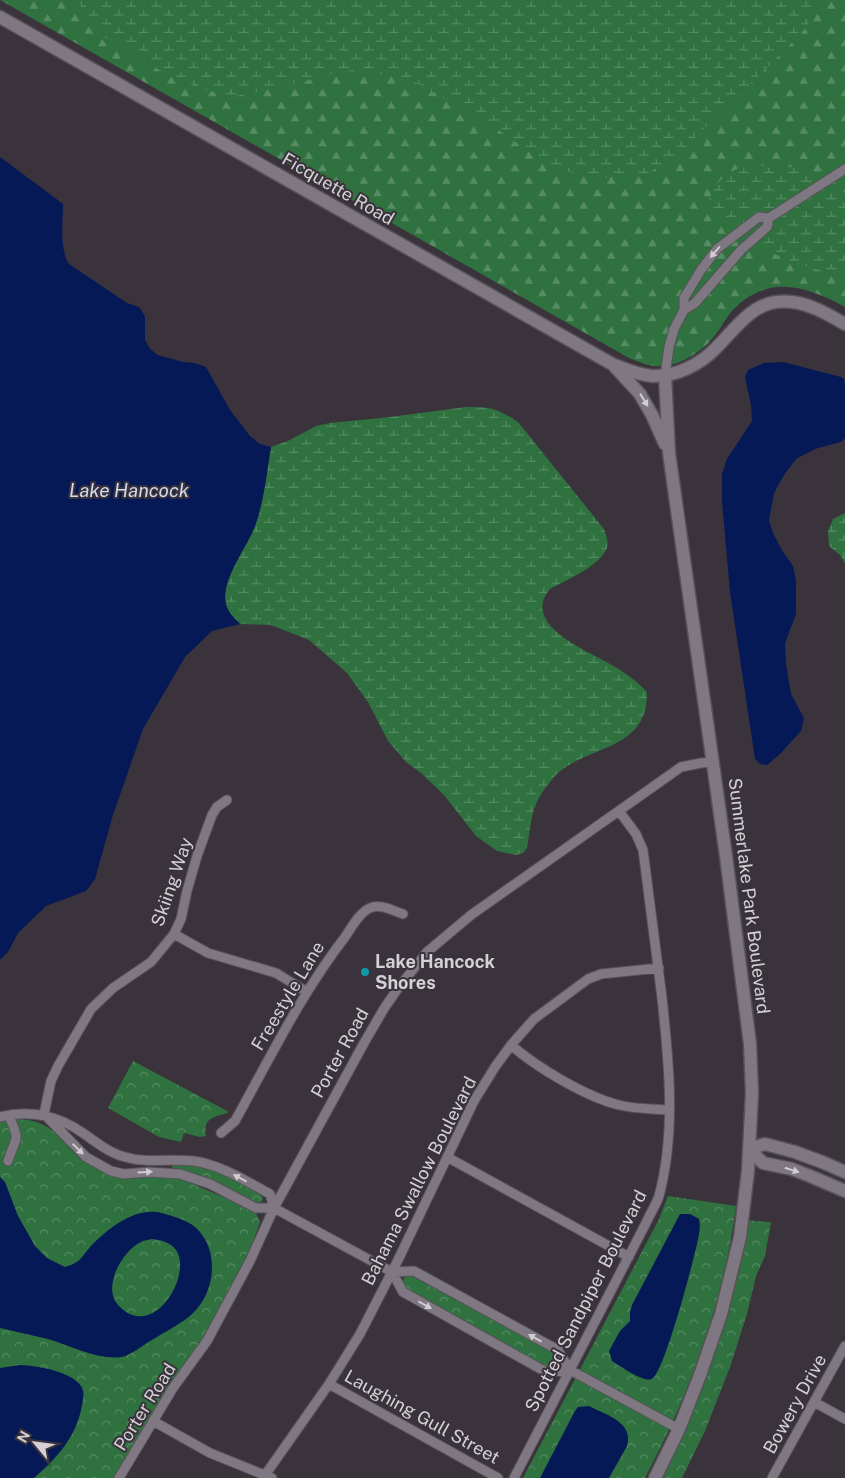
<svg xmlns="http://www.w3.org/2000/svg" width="845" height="1478" font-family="'Public Sans',sans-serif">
<defs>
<pattern id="forest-firs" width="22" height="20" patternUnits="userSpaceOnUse" patternTransform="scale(1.25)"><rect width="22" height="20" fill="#2f713f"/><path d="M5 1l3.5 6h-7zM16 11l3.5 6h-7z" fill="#568b63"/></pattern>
<pattern id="wetland-marsh" width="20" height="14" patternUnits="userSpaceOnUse" patternTransform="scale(1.25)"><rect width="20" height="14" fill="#2f713f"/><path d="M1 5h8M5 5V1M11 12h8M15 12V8" fill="none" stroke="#568b63"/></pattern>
<pattern id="park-crowns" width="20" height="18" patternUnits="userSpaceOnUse" patternTransform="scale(1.25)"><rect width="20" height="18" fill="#2f713f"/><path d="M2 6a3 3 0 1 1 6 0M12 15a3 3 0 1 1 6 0" fill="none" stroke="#568b63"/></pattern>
</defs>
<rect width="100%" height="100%" fill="#3a333c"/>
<path fill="url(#forest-firs)" d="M0,0h845v307c-37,-20 -74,-33 -109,0 -9,8 -13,18 -20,27 -13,18 -40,35 -62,32 -9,-1 -17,-5 -25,-8z"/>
<path fill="url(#wetland-marsh)" d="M79,0h746l-24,34 -130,127 -24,12 -45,5 -48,-9 -60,-42 -81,-46 -51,-12 -29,4 -27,8 -74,16 -33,-9 -31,-13 -62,-37 -21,-20z
M743,166h43l21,6 38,21v78c-21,8 -83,-21 -102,-34 -10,-6 -20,-14 -28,-22 -3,-3 -5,-9 -7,-14 10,-21 14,-25 35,-35z
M466,407c26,0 30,1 52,15l86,107c2,6 5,13 3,19 -8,19 -41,32 -57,41 -30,36 37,61 60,75 14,8 26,16 37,28 1,55 -50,53 -84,77 -9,6 -17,18 -23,27 -9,14 -10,35 -13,52l-4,5 -7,2 -19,-4 -21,-15 -32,-41 -23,-22 -15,-11 -18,-21 -20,-39 -21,-29 -38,-33 -38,-15 -31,-1c-3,-3 -7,-7 -10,-11 -18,-25 19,-66 26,-90 8,-23 11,-52 15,-76l19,-7 26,-14 14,-3 60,-6z
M845,513v50l-5,-8 -11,-9 -1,-15 5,-12z"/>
<path fill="url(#park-crowns)" d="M133,1061l96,51c-13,6 -26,3 -23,24l-6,1 -16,-4 -3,9 -22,-5 -51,-29z
M16,1119c47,1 44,32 79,49 33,17 47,4 79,8 7,1 14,6 21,9 18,8 36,15 53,23l8,5 4,9 -9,26 -52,97 -47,69 -37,64h-115v-356z
M174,1164c32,-1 59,14 87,29l2,7 -2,2 -5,2 -82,-34 -2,-3z
M668,1196l68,10c-12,96 -46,187 -91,272h-122l136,-259z
M742,1220l29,2 -6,34 -9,20 -9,38 -17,53 -25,64 -23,47h-27l45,-103z
M410,1275l141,76 6,5c2,8 -2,12 -9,13l-143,-78 -3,-8 3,-7z"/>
<path fill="#051956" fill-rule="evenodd" d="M0,157l63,47c0,18 -4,44 6,60l58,39 12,4 6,9v24l5,9 8,6 25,7 12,1 11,4 24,43 20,26 10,8 11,3c-4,24 -7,53 -15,76 -7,24 -44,65 -26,90 3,4 7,8 10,11l-28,7 -27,26 -42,72 -30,86 -18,64 -9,12 -40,15 -28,27 -10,19 -8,8z
M783,362l58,15 3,2 1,6v53l-4,4 -26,7 -19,10 -12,16 -10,18 -5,27 4,13 10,19 10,14 3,15v33l-11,29 1,21 5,30 13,24 -3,13 -21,23 -13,11 -7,-1 -5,-5 -25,-167 -8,-91v-27l5,-15 25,-38 -1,-16 -6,-28 3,-7 16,-7z
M0,1177l5,5 13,34 17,30 12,12 18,9c17,-5 15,-9 26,-21 17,-17 40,-36 65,-34 4,0 8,2 12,3 8,2 20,6 27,12 24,21 21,61 1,83 -12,13 -30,21 -44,30 -9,5 -21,15 -30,17 -25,3 -51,-11 -74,-18 -16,-4 -32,-7 -48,-11zM152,1239c9,1 18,3 24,11 17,24 -22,92 -57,56 -18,-18 3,-55 22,-64 3,-2 8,-2 11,-3z
M680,1214h10l9,5c1,5 1,10 0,15 -3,19 -35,140 -47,145 -8,4 -32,-13 -40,-18l-3,-10 11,-20 10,-10v-9l2,-7z
M20,1365c18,1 50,6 61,21 4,6 2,13 1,19 -5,31 -25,53 -48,73h-34v-110z
M589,1406c17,9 45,16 38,40l-18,32h-69l35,-67 3,-4z"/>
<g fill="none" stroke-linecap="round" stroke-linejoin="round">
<defs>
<path id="street" d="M684,310l11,-7 46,-53 26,-23 2,-9
M665,375l4,-28 5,-18 10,-19v-12l17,-28 16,-21 42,-32 10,1 76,-49
M174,934l34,19 68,20 31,19
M511,1045c25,22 75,52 108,60 16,4 33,4 50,5
M44,1114l42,43 25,14 13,3 25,-2 31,2 30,10 46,24h18l118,64 22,-1 144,79 12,20 109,59
M44,1114l7,-33 7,-15 33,-57 22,-21 38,-26 23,-28 7,-15 6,-28 10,-35 15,-41 5,-8 10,-7
M0,1117c29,-8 59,-1 83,16 13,9 26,20 42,24 23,7 46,1 69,4 27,4 52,20 76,33l4,14
M221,1133l14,-12c35,-63 66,-127 110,-184 7,-10 14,-24 25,-29 10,-5 23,3 33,6
M447,1157l182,100
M8,1161c8,-26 13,-18 1,-45
M392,1272l11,20 143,80 24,-2
M329,1384l169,94
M814,1402l31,17
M153,1421l57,32 62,25
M119,1478l54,-90 34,-47 43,-80 24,-53 90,-165 21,-36 14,-20 28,-35 44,-37 210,-148 20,-4 13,-1
M263,1478l66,-94 31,-50 38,-74 76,-159 21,-34 16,-22 23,-26 54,-40 13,-5 58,-6
M514,1478l132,-255c4,-9 10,-18 13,-27 17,-63 10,-134 3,-198 -6,-49 -13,-98 -19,-148l-7,-16 -17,-23
M772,1478l73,-132"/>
<path id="secondary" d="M0,17l612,347c13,5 26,11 40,12 24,1 49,-12 65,-29 23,-23 37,-49 75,-45 19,2 37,13 53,22
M615,367l25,27 12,21 13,29
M749,1149l14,14 29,6 18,7 35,15
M749,1149l16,-5 30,8 27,10 23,10
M655,1478l24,-49 21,-54 21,-61 19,-77 8,-66 4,-78 -2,-49 -24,-188 -57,-403 -4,-78"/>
</defs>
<use href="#street" stroke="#575159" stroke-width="11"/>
<use href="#secondary" stroke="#575159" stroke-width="15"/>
<use href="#street" stroke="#7f7781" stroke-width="9"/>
<use href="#secondary" stroke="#7f7781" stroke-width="12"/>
</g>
<defs><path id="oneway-solid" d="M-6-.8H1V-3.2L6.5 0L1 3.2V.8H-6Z" transform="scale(1.25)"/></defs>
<g fill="#d1ccd2">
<use href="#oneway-solid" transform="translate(715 252) rotate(131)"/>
<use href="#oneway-solid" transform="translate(644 400) rotate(58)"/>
<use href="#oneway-solid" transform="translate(78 1149) rotate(44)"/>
<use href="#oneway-solid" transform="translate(792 1170) rotate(17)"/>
<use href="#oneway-solid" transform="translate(145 1172) rotate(-4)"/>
<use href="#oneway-solid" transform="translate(240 1178) rotate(-152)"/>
<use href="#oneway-solid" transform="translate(425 1305) rotate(29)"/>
<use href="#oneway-solid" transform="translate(535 1338) rotate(-151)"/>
</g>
<circle fill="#0f9aa8" stroke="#3a333c" stroke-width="2" cx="365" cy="972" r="5"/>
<g text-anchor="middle" stroke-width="4" stroke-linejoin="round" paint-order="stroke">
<g font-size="18" fill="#d5d0d6" stroke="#3a333c">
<text transform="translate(338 189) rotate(30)" y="6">Ficquette Road</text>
<text transform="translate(172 882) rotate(-71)" y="6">Skiing Way</text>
<text transform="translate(749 896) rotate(83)" y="6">Summerlake Park Boulevard</text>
<text transform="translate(288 996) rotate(-59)" y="6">Freestyle Lane</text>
<text transform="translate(340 1053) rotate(-61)" y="6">Porter Road</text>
<text transform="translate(419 1181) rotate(-63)" y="6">Bahama Swallow Boulevard</text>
<text transform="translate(586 1301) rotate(-63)" y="6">Spotted Sandpiper Boulevard</text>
<text transform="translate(795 1404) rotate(-61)" y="6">Bowery Drive</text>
<text transform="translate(145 1407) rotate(-58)" y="6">Porter Road</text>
<text transform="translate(422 1417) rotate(29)" y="6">Laughing Gull Street</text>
</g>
<g font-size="18" font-weight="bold" fill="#d5d0d6" stroke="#3a333c" text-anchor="start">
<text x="375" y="968">Lake Hancock<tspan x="375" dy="21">Shores</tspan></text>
</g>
<g font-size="19" font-style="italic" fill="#d1dbee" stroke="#3a333c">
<text x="129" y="497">Lake Hancock</text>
</g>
</g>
<g transform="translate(35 1443) rotate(299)" stroke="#3a333c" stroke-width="4" paint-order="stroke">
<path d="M0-4L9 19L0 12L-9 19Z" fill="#d5d0d6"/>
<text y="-8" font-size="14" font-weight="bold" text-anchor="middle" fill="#d5d0d6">N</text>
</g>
</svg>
